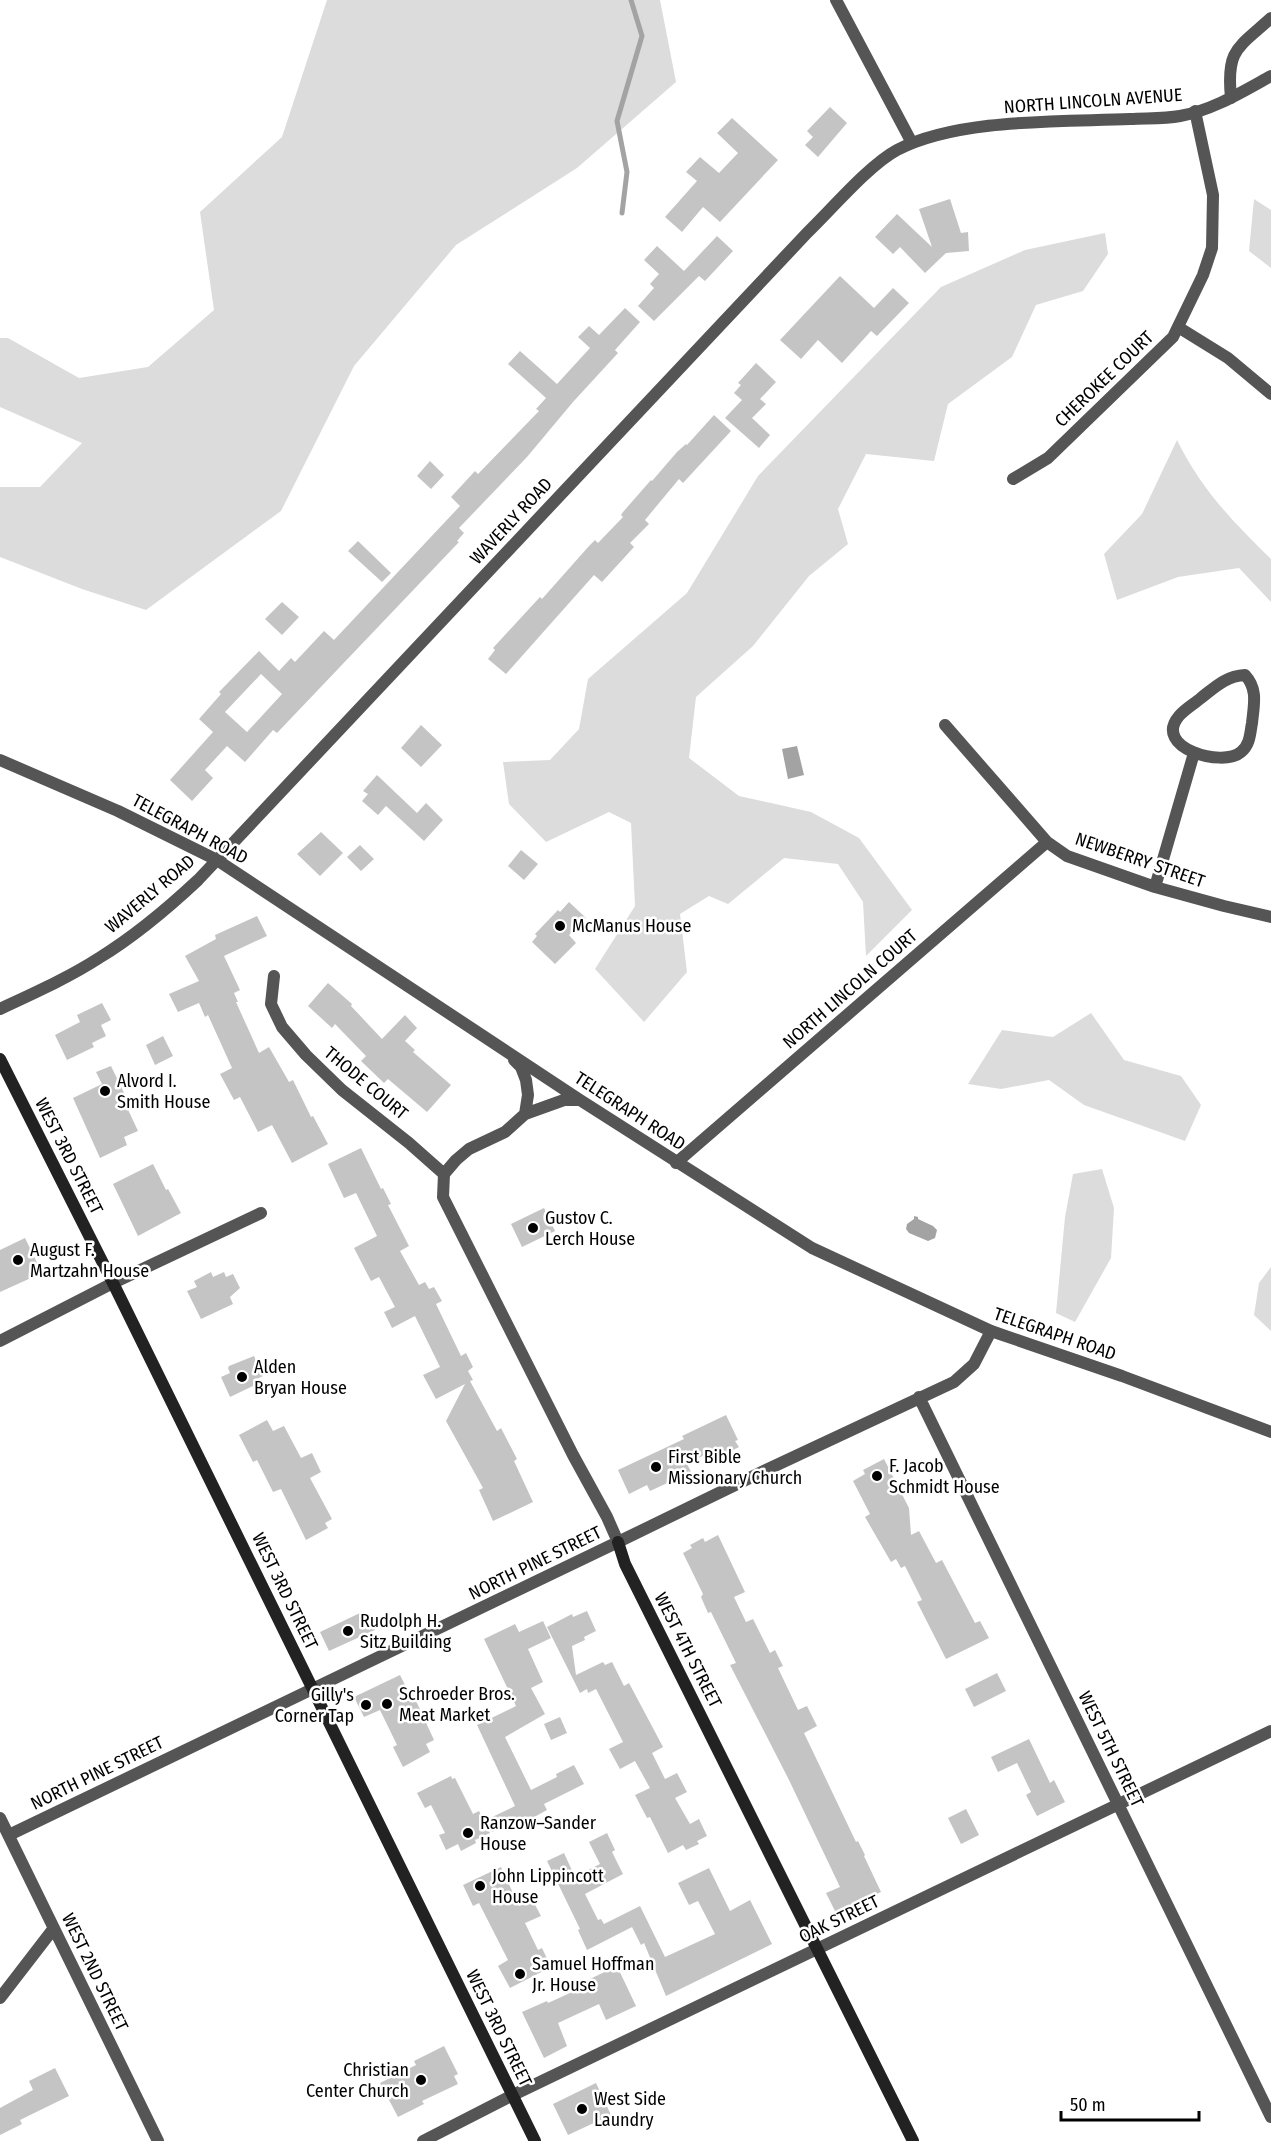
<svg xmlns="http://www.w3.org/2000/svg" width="1271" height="2141" font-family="'Fira Sans Condensed',sans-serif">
<rect width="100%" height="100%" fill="#fff"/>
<path fill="#dcdcdc" d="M327,0h333l16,82 -99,86 -121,77 -102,121 -73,145 -135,99 -64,-21 -82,-32v-70h40l42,-44 -82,-36v-69h8l71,40 69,-11 66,-57 -14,-98 82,-75z
M1254,199l17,11v58l-22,-17z
M1105,233l3,21 -25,37 -47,14 -24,52 -64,47 -14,57 -68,-7 -28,55 10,35 -39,32 -56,70 -57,51 -7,61 50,38 72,16 48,26 53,72 -46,46 -3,-54 -25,-38 -54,-6 -56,46 -19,-8 -29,18 7,58 -43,50 -49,-53 40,-63 -4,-83 -22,-11 -63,30 -37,-38 -6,-42 47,-2 29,-31 9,-50 99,-86 71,-117 183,-189 84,-37z
M1177,440c24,49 56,82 94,119v43l-32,-34 -61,9 -61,23 -13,-46 38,-40z
M1091,1013l33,47 57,16 20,29 -16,36 -101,-36 -35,-25 -48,9 -33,-5 34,-54 51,7z
M1102,1169l12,39 -3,50 -36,64 -19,-9 9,-96 8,-43z
M1271,1267v64l-17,-16 5,-32z"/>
<path fill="#a3a3a3" d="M797,746l7,29 -16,4 -6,-30z
M914,1216l4,1v2l15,7 4,4 -2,8 -7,3 -19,-8 -3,-4 1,-5 7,-5z"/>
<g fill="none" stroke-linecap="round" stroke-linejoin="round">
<path stroke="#a3a3a3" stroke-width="5" d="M622,213l5,-41 -10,-51 25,-85 -11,-36"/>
</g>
<path fill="#c4c4c4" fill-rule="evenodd" d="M830,107l17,16 -29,34 -13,-12 8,-8 -6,-6z
M732,118l46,42 -58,62 -17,-15 -21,25 -17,-15 32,-36 -11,-9 14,-15 19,16 19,-20 -21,-20z
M950,199l11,34 7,-1 1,19 -23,2 -21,20 -25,-26 -7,7 -18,-17 22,-23 35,33 -13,-38z
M717,236l16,15 -28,30 -6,-5 -45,45 -16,-15 16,-18 -4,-4 9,-10 -15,-14 13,-14 27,25z
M840,276l34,32 19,-20 16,15 -32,33 -6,-5 -29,32 -24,-23 -17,19 -21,-19z
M625,308l15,14 -25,28 3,3 -45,49 -46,55 -68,71 5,5 -7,8 2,1 -182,191 -4,-3 -28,32 -18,-16 -22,24 8,8 -21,23 -22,-21 43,-48 -14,-13 22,-25 -2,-2 40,-41 20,20 12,-13 4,4 29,-31 10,9 126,-134 -9,-9 24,-26 3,3 61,-63 -3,-2 10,-11 -38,-34 12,-13 37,33 33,-36 -12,-11 11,-11 10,9zM261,674l21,20 -35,38 -22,-20z
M756,363l20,19 -16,17 6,5 -14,14 18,17 -11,13 -34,-30 17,-18 -8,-7 7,-8 -3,-2z
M714,415l17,16 -48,52 -4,-4 -34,41 4,4 -19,19 4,4 -32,35 -8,-7 -88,99 -18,-15 7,-9 -2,-2 47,-51 2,2 47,-53 6,-6 3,3 25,-26 -2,-2 2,-3 28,-32 1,1 25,-29 9,-8 1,1z
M430,461l14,14 -13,14 -14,-13z
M358,541l33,32 -9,9 -34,-31z
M282,602l17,15 -17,18 -17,-16z
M421,725l21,20 -21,22 -20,-19z
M377,775l40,38 9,-10 17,17 -19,21 -38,-35 -8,9 -16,-14 6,-7 -5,-3z
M321,832l22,21 -23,23 -23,-22z
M360,845l14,14 -13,12 -14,-14z
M521,850l17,14 -14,16 -16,-14z
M569,902l17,16 -17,17 7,8 -21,21 -23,-22 5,-6 -2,-2 23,-24 2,2z
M257,916l10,20 -43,20 16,34 -6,3 4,9h-2l23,51 10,-6 20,35 4,-2 18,37 2,-1 15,28 -36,19 -20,-38 -14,7 -18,-35 -6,3 -14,-26 12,-6 -24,-53 -3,2 -6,-14 -21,9 -9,-18 30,-13 -14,-25 31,-17 -1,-4z
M328,983l24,21 -1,2 31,33 23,-24 12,13 -12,13 10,9 -2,2 38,33 -24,27 -39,-33 -4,4 -23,-22 5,-5 -31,-32 -3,4 -24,-22z
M102,1003l9,17 -10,5 5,11 -14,7 2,4 -27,13 -12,-25 25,-13 -3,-7z
M163,1036l10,20 -18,9 -9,-20z
M111,1066l16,33 -3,2 14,30 -14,6 3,8 -27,13 -27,-60 29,-14 -6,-12z
M361,1148l20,41 2,-1 8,16 -3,1 21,41 -9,5 19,34 6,-3 4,7 5,-2 8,14 -6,3 25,52 5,-3 7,14 -5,4 5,9 -3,1 27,50 4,-3 16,31 -3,2 19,41 -40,19 -14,-31 4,-2 -37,-67 19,-37 -29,15 -13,-24 17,-8 -25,-51 -23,12 -8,-16 11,-5 -16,-30 -8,4 -17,-33 23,-12 -21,-43 -12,5 -16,-34z
M153,1164l13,26 2,-1 13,24 -43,23 -25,-52z
M544,1208l11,23 -33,16 -11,-23z
M25,1238l17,35 -42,19v-42z
M211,1272l2,5 11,-5 2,5 7,-3 7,14 -10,9 3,7 -32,15 -14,-28 10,-4 -3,-6z
M254,1356l9,20 -10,5 2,4 -25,12 -9,-20 9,-4 -2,-5 1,-2z
M726,1415l12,25 -3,1 4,6 -24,12 -3,-8 -25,13 4,8 -41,19 -3,-6 -18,9 -11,-24 66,-31 -2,-3z
M267,1420l6,11 11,-5 17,32 11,-5 9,19 -11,6 22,41 -7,4 3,5 -22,12 -25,-51 -8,3 -16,-32 -4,2 -14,-27z
M884,1459l25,49 2,27 8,-4 17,32 6,-3 33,63 5,-2 9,17 -43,21 -29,-57 5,-2 -17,-34 -4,2 -5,-9 -5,3 -26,-45 5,-3 -17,-33 12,-7 -2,-4z
M718,1535l27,57 -11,5 12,25 7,-3 17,34 5,-3 8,16 -5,2 20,42 9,-4 10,20 -13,7 52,109 2,-1 7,14 -1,1 17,36 -45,21 -10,-20 14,-6 -51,-107 -59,-115 6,-2 -25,-51 -3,1 -7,-16 2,-3 -20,-41 9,-5 -2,-3 13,-7 2,4z
M587,1611l9,20 -12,6 1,3 -13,6 4,29 27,-13 2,3 7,-3 12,24 5,-3 34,64 -11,6 13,26 12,-6 10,19 -12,6 15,26 9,-5 8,17 -10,5 2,3 -13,6 -3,-5 -15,8 -18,-36 -3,1 -12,-23 15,-7 -15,-27 -15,8 -11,-20 14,-7 -27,-53 -8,4 -1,-4 -7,4 -33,-66 25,-13 1,3z
M360,1613l2,3 5,-2 8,16 -46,21 -9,-19z
M543,1621l8,17 -23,11 15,33 -12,6 14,26 -40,23 26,53 26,-13 -1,-3 18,-9 10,19 -40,20 3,6 -20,11 -2,-4 -33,15 -6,-12 29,-14 -38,-81 39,-19 -32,-67 31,-15 4,8z
M997,1673l9,18 -32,16 -9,-18z
M400,1675l8,16 3,-1 23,50 -8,4 4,8 -27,15 -10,-20 4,-2 -17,-35 -16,7 -10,-20z
M560,1717l7,16 -16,7 -7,-16z
M1029,1739l21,44 4,-3 11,22 -28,14 -11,-21 5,-3 -14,-29 -19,9 -7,-15z
M451,1776l1,3 3,-1 18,36 6,-3 11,22 -15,7 1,3 -15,8 -3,-7 -12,6 -7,-15 6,-2 -14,-28 -6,3 -8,-15z
M966,1809l13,26 -18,9 -13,-26z
M607,1833l8,17 -3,2 11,22 -38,20 13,26 3,-1 3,5 36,-18 25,51 50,-23 -17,-33 -9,4 -11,-22 31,-15 21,43 20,-11 22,44 -106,52 -22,-53 -3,2 -9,-18 -45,23 -9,-20 2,-1 -33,-68 17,-8 11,24 25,-13 -11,-22z
M501,1867l18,39 13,-7 9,17 -16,7 13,27 4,-2 9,19 -41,21 -12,-22 10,-6 -29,-57 -6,3 -10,-21z
M617,1966l19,40 -30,14 -7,-16 -41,19 9,23 -23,12 -22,-46 25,-11 1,2 44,-20 -2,-4z
M444,2046l14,28 -4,2 4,8 -36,17 2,3 -26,13 -18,-34 36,-18 -2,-4z
M55,2068l14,28 -49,24 2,4 -22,11v-27l33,-18 -4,-9z
M596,2083l15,32 -43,20 -15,-31z"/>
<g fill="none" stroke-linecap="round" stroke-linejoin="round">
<path stroke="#555" stroke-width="12" d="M1231,98c-5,-49 7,-50 40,-80
M1178,327l50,31 43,36
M1013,479l35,-21 125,-121 30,-62 9,-27 1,-53 -18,-84
M1245,675c13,14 9,29 7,48 -2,11 -2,22 -11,29 -18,16 -89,-4 -62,-36 6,-7 15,-12 22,-18 14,-11 25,-22 44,-23z
M945,725l102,117 20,14 88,31 69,19 47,11
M1155,887l39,-134
M274,976l-3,28 11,23 24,28 36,35 67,53 35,31
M676,1163l371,-321
M0,1341l113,-58 148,-70
M919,1397l352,720
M618,1542l148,-72 188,-88 20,-18 17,-33
M0,1818l158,323
M0,1998l54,-70
M423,2141l90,-46 758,-364"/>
<path stroke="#555" stroke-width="12" d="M836,0l76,143
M0,760l118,51 99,49 363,240 232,148 179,83 131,45 149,56
M0,1009c34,-16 68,-31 99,-51 36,-22 68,-49 99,-78l609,-647c24,-23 62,-68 90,-83 61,-32 164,-28 233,-31 16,-1 34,0 50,-3 33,-6 62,-24 91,-40
M525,1114l39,-14h16
M9,1835l609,-293 -11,-25 -34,-62 -130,-258 1,-23 12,-14 13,-11 36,-17 20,-18 3,-19 -2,-15 -5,-13 -7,-7"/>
<path stroke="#222" stroke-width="12" d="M0,1059l113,224 422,858
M618,1542l7,22 288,577"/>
</g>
<g fill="#000" stroke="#fff" stroke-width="2">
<circle cx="560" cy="926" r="6"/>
<circle cx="105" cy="1091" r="6"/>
<circle cx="533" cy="1228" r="6"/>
<circle cx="18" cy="1260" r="6"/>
<circle cx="242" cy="1377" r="6"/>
<circle cx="656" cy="1467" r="6"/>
<circle cx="877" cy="1476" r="6"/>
<circle cx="348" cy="1631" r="6"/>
<circle cx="387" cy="1704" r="6"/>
<circle cx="366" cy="1705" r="6"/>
<circle cx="468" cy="1833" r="6"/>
<circle cx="480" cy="1886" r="6"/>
<circle cx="520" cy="1974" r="6"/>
<circle cx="421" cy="2080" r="6"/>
<circle cx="582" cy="2109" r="6"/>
</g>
<g text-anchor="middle" stroke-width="5" stroke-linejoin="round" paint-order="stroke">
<g font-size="18" fill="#000" stroke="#fff">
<text transform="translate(1093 101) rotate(-4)" y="6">NORTH LINCOLN AVENUE</text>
<text transform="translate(1104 379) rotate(-44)" y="6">CHEROKEE COURT</text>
<text transform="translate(511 521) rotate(-47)" y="6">WAVERLY ROAD</text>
<text transform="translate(190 829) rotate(28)" y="6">TELEGRAPH ROAD</text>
<text transform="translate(1140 860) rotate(19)" y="6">NEWBERRY STREET</text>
<text transform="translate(150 894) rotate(-40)" y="6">WAVERLY ROAD</text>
<text transform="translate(850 989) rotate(-41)" y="6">NORTH LINCOLN COURT</text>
<text transform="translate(366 1083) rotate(40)" y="6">THODE COURT</text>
<text transform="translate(630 1111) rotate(33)" y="6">TELEGRAPH ROAD</text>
<text transform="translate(69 1156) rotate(63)" y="6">WEST 3RD STREET</text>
<text transform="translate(1055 1334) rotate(19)" y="6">TELEGRAPH ROAD</text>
<text transform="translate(535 1563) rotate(-26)" y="6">NORTH PINE STREET</text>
<text transform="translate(285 1591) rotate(64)" y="6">WEST 3RD STREET</text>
<text transform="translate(688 1650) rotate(63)" y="6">WEST 4TH STREET</text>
<text transform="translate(1111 1749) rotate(64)" y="6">WEST 5TH STREET</text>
<text transform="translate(97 1773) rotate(-26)" y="6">NORTH PINE STREET</text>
<text transform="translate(839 1919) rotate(-26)" y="6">OAK STREET</text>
<text transform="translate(95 1972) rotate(64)" y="6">WEST 2ND STREET</text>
<text transform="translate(499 2028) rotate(64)" y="6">WEST 3RD STREET</text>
</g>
<g font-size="18" fill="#000" stroke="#fff" text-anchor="start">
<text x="572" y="932">McManus House</text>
<text x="117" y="1087">Alvord I.<tspan x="117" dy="21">Smith House</tspan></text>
<text x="545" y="1224">Gustov C.<tspan x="545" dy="21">Lerch House</tspan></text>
<text x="30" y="1256">August F.<tspan x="30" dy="21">Martzahn House</tspan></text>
<text x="254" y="1373">Alden<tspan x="254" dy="21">Bryan House</tspan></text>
<text x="668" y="1463">First Bible<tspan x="668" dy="21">Missionary Church</tspan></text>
<text x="889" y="1472">F. Jacob<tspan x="889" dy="21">Schmidt House</tspan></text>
<text x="360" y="1627">Rudolph H.<tspan x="360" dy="21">Sitz Building</tspan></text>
<text x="399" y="1700">Schroeder Bros.<tspan x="399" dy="21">Meat Market</tspan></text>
<text x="354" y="1701" text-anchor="end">Gilly's<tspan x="354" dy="21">Corner Tap</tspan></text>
<text x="480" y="1829">Ranzow–Sander<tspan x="480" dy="21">House</tspan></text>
<text x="492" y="1882">John Lippincott<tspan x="492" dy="21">House</tspan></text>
<text x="532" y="1970">Samuel Hoffman<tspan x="532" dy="21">Jr. House</tspan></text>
<text x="409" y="2076" text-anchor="end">Christian<tspan x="409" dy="21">Center Church</tspan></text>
<text x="594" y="2105">West Side<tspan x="594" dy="21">Laundry</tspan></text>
</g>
</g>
<path d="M1061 2111v9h138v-9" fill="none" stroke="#000000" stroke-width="3"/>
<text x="1070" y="2111" font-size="18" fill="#000000" stroke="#ffffff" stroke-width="4.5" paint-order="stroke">50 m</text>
</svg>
